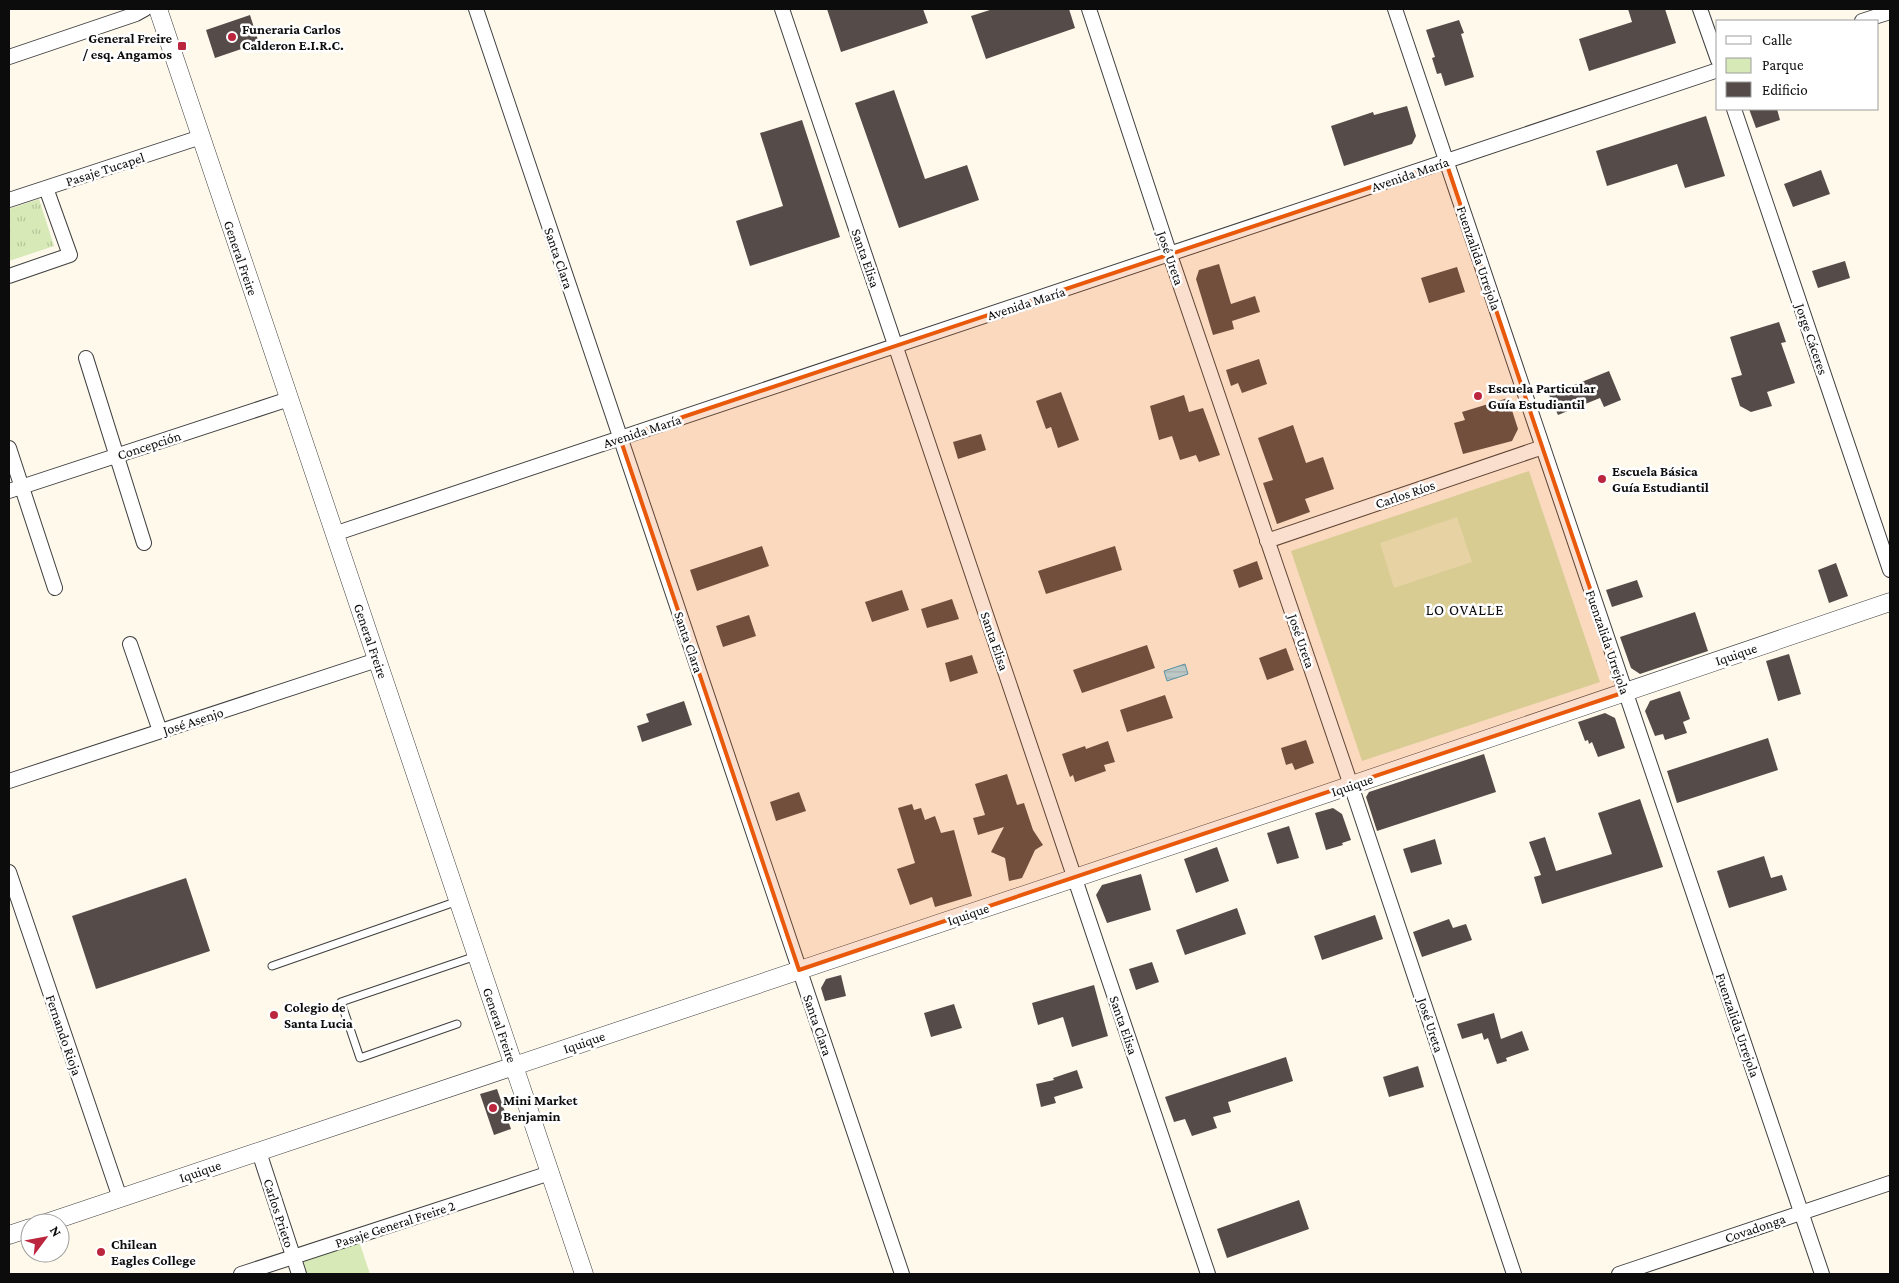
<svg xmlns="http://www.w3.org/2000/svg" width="1899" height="1283" font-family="'Crimson Pro',serif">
<defs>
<pattern id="grass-tufts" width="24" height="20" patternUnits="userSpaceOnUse" patternTransform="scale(1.25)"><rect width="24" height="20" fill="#d6e9b6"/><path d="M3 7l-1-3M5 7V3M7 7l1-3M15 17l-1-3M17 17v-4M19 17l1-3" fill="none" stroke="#b6c79b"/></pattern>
<pattern id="water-rules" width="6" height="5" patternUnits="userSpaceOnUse" patternTransform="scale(1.25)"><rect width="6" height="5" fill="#b1e4f6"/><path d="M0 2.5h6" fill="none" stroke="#97c2d2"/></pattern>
</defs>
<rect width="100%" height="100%" fill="#fff9ec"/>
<path fill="url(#grass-tufts)" d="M39,199l15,47 -45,15v-52z"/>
<path fill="#d6e9b6" d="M1529,471l71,211 -238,79 -71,-210z
M359,1241l11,33h-65l-5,-14z"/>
<path fill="#e6f0c8" d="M1457,517l15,45 -78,26 -14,-45z"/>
<path fill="url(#water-rules)" stroke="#38a2cc" d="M1185,664l3,10 -21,7 -3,-10z"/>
<path fill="#554c49" d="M827,9h96l5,14 -87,29z
M993,9h76l6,19 -89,31 -15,-43z
M1628,9h37l11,34 -87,28 -10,-32 53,-17z
M250,15l9,28 -44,15 -9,-28z
M1459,20l5,13 -3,1 13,43 -29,9 -4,-13 -4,1 -5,-16 3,-1 -9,-27z
M894,90l31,89 42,-14 12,35 -80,28 -44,-125z
M1407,106l9,30 -4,8 -68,22 -13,-40 42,-14 1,3z
M1749,109h28l3,11 -24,8z
M1706,116l19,60 -40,12 -8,-24 -70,22 -11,-35z
M802,120l38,117 -90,29 -14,-45 47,-15 -23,-73z
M1821,170l9,24 -37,13 -9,-23z
M1845,261l5,17 -32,10 -6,-17z
M1219,264l12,40 24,-8 5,16 -28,9 2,8 -21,6 -17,-56 3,-9z
M1457,267l8,25 -36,11 -8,-25z
M1779,322l7,20 -5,1 14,40 -28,9 5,14 -21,6 -11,-6 -9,-28 11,-3 -12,-38z
M1259,359l8,25 -25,9 -4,-10 -7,3 -5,-16z
M1609,371l12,29 -17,7 -4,-9 -42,17 -9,-20z
M1061,392l18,48 -21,8 -7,-21 -5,2 -10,-28z
M1184,395l5,17 14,-4 17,47 -21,7 -3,-7 -16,5 -8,-24 -13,4 -9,-34z
M1508,398l10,31 -6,12 -49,13 -9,-31 11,-3 -3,-8z
M1293,425l13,38 17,-6 11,32 -29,10 5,13 -33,12 -14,-41 10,-3 -15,-42z
M981,434l5,16 -28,9 -5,-17z
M762,546l7,20 -72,25 -7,-21z
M1115,546l7,24 -76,24 -8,-23z
M1257,561l6,18 -24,9 -6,-18z
M1836,563l12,33 -19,7 -11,-33z
M1637,580l6,17 -31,10 -6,-17z
M902,590l7,20 -37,12 -7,-20z
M952,599l7,20 -32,9 -6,-19z
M1695,612l13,39 -68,23 -9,-6 -11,-31z
M749,615l7,21 -33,11 -7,-21z
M1147,645l8,23 -73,25 -9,-23z
M1286,648l8,22 -27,10 -8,-22z
M1789,654l12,40 -23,7 -12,-40z
M972,655l6,18 -28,9 -5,-19z
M1680,691l10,28 -7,3 4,11 -22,7 -2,-6 -8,2 -10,-25 5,-10z
M1165,695l8,23 -46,14 -7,-22z
M684,701l8,24 -50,17 -5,-16 12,-4 -3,-8z
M1605,713l10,5 10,30 -27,9 -6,-15 -3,2 -1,-4 -3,1 -7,-19z
M1768,738l10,32 -101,33 -10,-32z
M1306,740l8,23 -19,7 -3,-7 -6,2 -5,-17z
M1108,741l7,21 -11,3 2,6 -31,11 -2,-7 -3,2 -8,-23 23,-8 1,3z
M1484,754l12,38 -119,39 -11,-34 3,-5z
M1007,774l10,31 7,-2 9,27 10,15 -8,5 -13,28 -13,3 -4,-23 -14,-6 13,-25 -26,8 -5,-17 12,-3 -10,-31z
M799,792l7,19 -30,10 -6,-19z
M1640,799l23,68 -121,37 -8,-27 7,-2 -12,-33 16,-5 11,34 56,-17 -14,-41z
M912,804l2,6 7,-2 4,12 10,-4 6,17 13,-3 18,66 -37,11 -3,-10 -22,8 -13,-36 18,-6 -17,-55z
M1333,808l9,6 9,26 -9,3 1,2 -17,5 -11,-37z
M1289,826l10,32 -22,6 -10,-31z
M1435,839l7,25 -31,9 -8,-24z
M1217,847l12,34 -33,12 -12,-34z
M1764,856l7,22 11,-3 5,15 -58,18 -12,-37z
M1141,874l10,36 -44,13 -11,-28 6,-10z
M186,878l24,73 -114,38 -24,-73z
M1237,908l9,26 -61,21 -9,-25z
M1375,915l8,24 -61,21 -8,-24z
M1449,919l4,9 13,-4 6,16 -50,17 -9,-25z
M1152,962l7,20 -23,8 -7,-21z
M841,975l5,21 -21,5 -4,-13 5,-9z
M1094,985l14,51 -36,11 -9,-30 -25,8 -6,-22z
M954,1004l8,24 -31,9 -7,-24z
M1494,1013l7,26 21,-8 7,19 -23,8 1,3 -10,3 -9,-26 -4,2 -2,-7 -20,6 -5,-15z
M1286,1057l7,24 -65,21 3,10 -18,5 4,11 -25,8 -7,-17 -11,3 -9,-25z
M1418,1066l6,21 -35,10 -6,-20z
M1077,1070l6,18 -29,9 2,6 -15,4 -5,-23 18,-4 -1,-2z
M497,1089l14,40 -17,6 -14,-41z
M1299,1200l10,29 -82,29 -10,-29z"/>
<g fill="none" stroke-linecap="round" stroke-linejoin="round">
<defs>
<path id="service" d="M272,966l186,-65
M457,1024l-97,34 -19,-56 135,-46"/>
<path id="minor" d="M476,9l426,1265
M782,9l426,1265
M1089,9l81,246 186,545 158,474
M1395,9l427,1265
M1700,9l18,51
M1862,21l28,-9
M9,57l127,-43 9,-5
M1734,109l156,461
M9,200l192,-63
M9,276l61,-21 -24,-67
M86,358l58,185
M9,448l46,140
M9,491l280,-92
M334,534l1384,-464
M1267,541l276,-94
M130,644l30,87
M9,781l368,-121
M9,872l111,326
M259,1152l40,122
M241,1274l309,-101
M1619,1274l271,-91"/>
<path id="tertiary" d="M158,9l426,1265
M46,1223l1282,-430 562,-191
M9,1235l21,-7"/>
</defs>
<use href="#service" stroke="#3f3f3f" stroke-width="9"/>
<use href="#minor" stroke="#3f3f3f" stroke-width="16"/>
<use href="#tertiary" stroke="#3f3f3f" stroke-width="19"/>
<use href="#service" stroke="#fff" stroke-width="7"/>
<use href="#minor" stroke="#fff" stroke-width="14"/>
<use href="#tertiary" stroke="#fff" stroke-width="18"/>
</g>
<path fill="#e8590c" fill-opacity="0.2" stroke="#e8590c" stroke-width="4" stroke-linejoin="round" d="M1446,162l179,530 -826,278 -179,-532z"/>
<g fill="#bb253d" stroke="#fff" stroke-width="2">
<circle cx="232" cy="37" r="5"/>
<rect x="177" y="41" width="10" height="10" rx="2.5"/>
<circle cx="1478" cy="396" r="5"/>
<circle cx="1602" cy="479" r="5"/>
<circle cx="274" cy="1015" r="5"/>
<circle cx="493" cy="1108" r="5"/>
<circle cx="101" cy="1252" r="5"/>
</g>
<g text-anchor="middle" stroke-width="5" stroke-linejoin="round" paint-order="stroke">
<g font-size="14" font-weight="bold" fill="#0c0c0c" stroke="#fff" text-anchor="start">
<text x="242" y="34">Funeraria Carlos<tspan x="242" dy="16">Calderon E.I.R.C.</tspan></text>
<text x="172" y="43" text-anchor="end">General Freire<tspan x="172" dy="16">/ esq. Angamos</tspan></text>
<text x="1488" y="393">Escuela Particular<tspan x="1488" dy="16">Guía Estudiantil</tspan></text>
<text x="1612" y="476">Escuela Básica<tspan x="1612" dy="16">Guía Estudiantil</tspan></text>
<text x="284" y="1012">Colegio de<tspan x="284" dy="16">Santa Lucia</tspan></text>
<text x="503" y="1105">Mini Market<tspan x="503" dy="16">Benjamin</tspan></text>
<text x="111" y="1249">Chilean<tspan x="111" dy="16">Eagles College</tspan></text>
</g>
<g font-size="14" fill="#0c0c0c" stroke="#fff">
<text transform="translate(105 169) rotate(-18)" y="5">Pasaje Tucapel</text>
<text transform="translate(1410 174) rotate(-19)" y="5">Avenida María</text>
<text transform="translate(241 258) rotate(71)" y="5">General Freire</text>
<text transform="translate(559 258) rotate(71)" y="5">Santa Clara</text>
<text transform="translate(866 258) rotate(71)" y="5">Santa Elisa</text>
<text transform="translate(1171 258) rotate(71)" y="5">José Ureta</text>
<text transform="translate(1479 258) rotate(71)" y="5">Fuenzalida Urrejola</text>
<text transform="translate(1026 303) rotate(-18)" y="5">Avenida María</text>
<text transform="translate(1812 339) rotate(71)" y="5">Jorge Cáceres</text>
<text transform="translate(642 431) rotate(-18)" y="5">Avenida María</text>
<text transform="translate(149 445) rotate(-18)" y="5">Concepción</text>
<text transform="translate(1405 494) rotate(-19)" y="5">Carlos Ríos</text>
<text transform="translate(371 641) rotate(71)" y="5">General Freire</text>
<text transform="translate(995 641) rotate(71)" y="5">Santa Elisa</text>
<text transform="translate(1302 641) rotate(71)" y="5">José Ureta</text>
<text transform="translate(689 642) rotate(71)" y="5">Santa Clara</text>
<text transform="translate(1608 642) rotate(71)" y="5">Fuenzalida Urrejola</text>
<text transform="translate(1736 654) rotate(-19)" y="5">Iquique</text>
<text transform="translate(193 721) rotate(-18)" y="5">José Asenjo</text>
<text transform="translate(1352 785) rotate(-19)" y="5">Iquique</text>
<text transform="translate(968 914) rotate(-19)" y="5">Iquique</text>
<text transform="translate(500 1025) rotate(71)" y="5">General Freire</text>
<text transform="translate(818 1025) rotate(71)" y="5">Santa Clara</text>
<text transform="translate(1124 1025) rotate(71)" y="5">Santa Elisa</text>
<text transform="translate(1431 1025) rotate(72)" y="5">José Ureta</text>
<text transform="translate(1738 1025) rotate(71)" y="5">Fuenzalida Urrejola</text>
<text transform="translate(64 1035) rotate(71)" y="5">Fernando Rioja</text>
<text transform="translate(584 1042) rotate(-19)" y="5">Iquique</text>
<text transform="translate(200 1171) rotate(-19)" y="5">Iquique</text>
<text transform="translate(279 1213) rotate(72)" y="5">Carlos Prieto</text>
<text transform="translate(395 1224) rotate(-18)" y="5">Pasaje General Freire 2</text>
<text transform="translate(1755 1228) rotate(-19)" y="5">Covadonga</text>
</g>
<g font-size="15" letter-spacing="1" fill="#0c0c0c" stroke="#fff">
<text x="1465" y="615">LO OVALLE</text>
</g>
</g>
<rect width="1899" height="1283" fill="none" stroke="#0c0c0c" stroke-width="20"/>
<rect x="1716" y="20" width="162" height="90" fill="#ffffff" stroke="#9e9e9e"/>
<rect x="1726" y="36" width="25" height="8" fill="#ffffff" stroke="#9e9e9e"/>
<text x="1762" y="45" font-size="15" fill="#0c0c0c">Calle</text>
<rect x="1726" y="58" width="25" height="15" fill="#d6e9b6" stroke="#9e9e9e"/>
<text x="1762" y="70" font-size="15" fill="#0c0c0c">Parque</text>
<rect x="1726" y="82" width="25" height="15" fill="#554c49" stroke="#9e9e9e"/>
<text x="1762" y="95" font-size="15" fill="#0c0c0c">Edificio</text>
<g transform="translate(45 1238) rotate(58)"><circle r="24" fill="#ffffff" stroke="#9e9e9e"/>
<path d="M0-4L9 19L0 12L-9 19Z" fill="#bb253d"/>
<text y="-8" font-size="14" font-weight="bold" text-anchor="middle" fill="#0c0c0c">N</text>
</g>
</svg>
